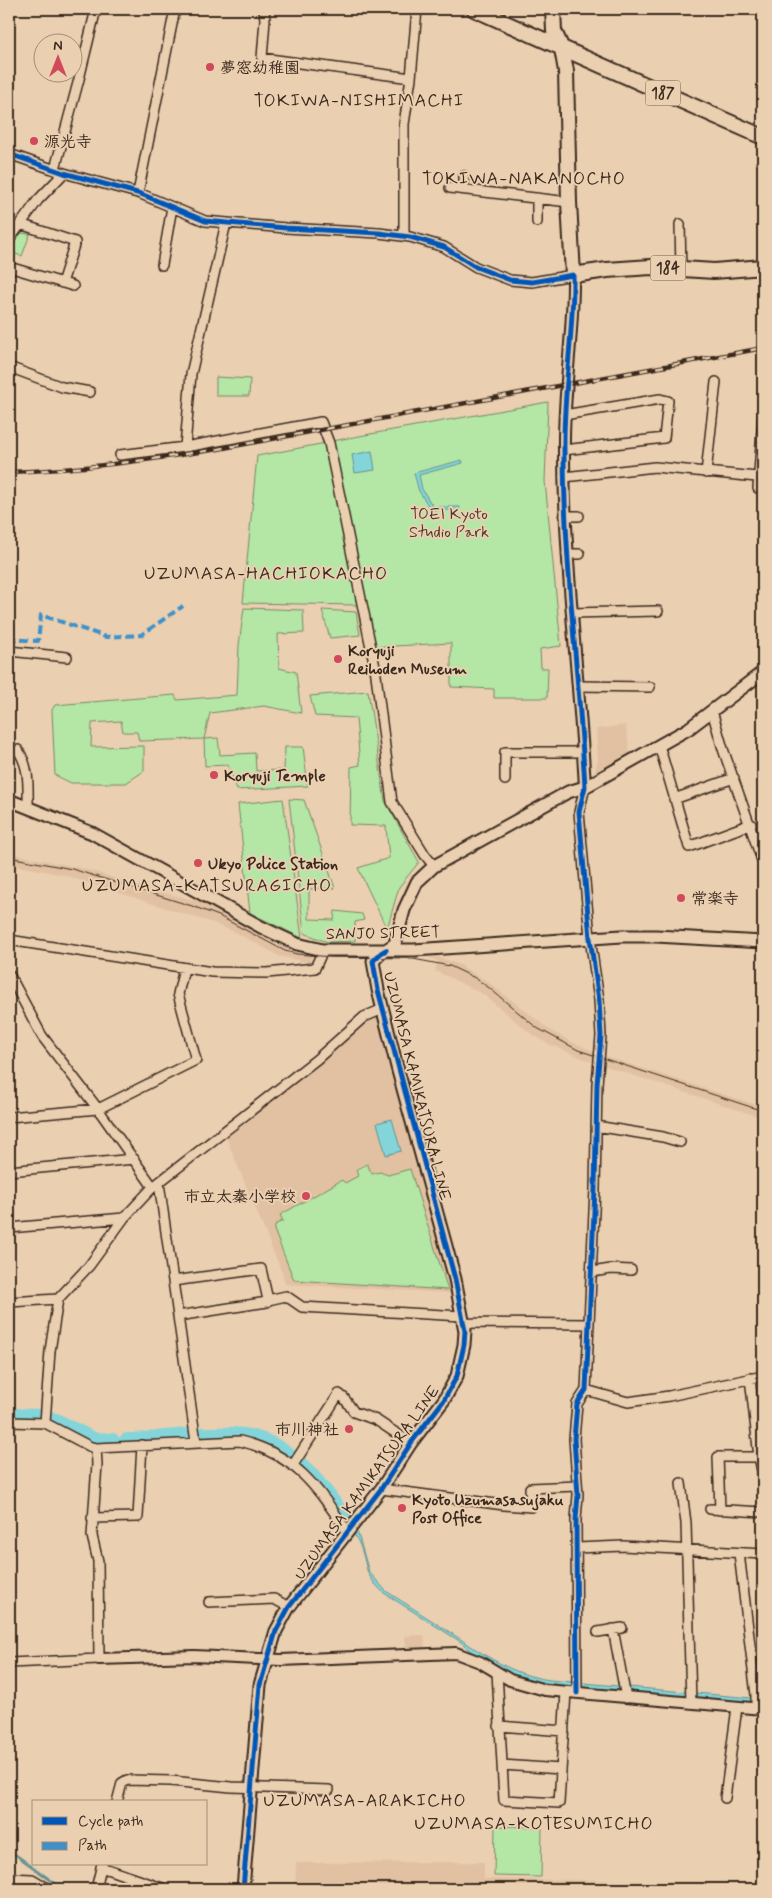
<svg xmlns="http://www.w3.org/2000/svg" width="772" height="1898" font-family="Mynerve,'Klee One',sans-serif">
<rect width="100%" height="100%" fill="#eacfb1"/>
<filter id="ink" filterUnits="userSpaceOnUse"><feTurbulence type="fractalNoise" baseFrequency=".02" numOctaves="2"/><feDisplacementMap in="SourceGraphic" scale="10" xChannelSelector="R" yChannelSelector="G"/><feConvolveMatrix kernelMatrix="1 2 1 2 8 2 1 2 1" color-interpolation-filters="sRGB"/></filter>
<g filter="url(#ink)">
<path fill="#e1c1a2" d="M626,725l4,31 -33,19 -3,-1 4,-15 -2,-30z
M9,853l76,16 67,21 46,11 22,9 92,43 -2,10 -31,-7 -42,-23 -24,-10 -149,-48 -55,-11z
M430,954l33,12 1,2 24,14 63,49 21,11 38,16 153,49v11l-173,-57 -42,-17 -18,-11 -46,-38 -35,-18 -14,-6 3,-10 -9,-4z
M378,1013l74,280 -167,-9 -2,-9 -57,-138z
M424,1635l1,13h-19l-1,-12z
M484,1862v17l279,3v7h-468l1,-26z"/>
<path fill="#b4e6a6" stroke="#788862" d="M20,233l10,1 -8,22 -13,-4z
M216,377l34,2 -1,17h-33z
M548,402l-3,79 16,165 -21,3 1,19h7l-1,30h-53v-9l-43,-2v-44l-76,4 -43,-206z
M326,443l33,162 -116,-2 14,-147z
M244,608l59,2 1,23 -26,1 1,34 17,4 5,41 -37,-7 -54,7 -6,26 14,-1 2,17 35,-2 1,18 28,-1 1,-23h18l5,39 -71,4 -9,-25 -23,1 -1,-27 -65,2 -2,-9h-14l-2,-11 -29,2 -1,24 53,-1v25l-18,12h-55l-16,-8 -3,-65 3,-5 120,-10 2,5 60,-5 2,-50z
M322,610l34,2 4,23 -30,3z
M368,691l17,110 34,61 -20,25 -12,42 -29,-61 31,-10 -3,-32 -36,-1 1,-58 9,-2 -4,-47 -41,-2 -5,-20z
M283,799l19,139 -52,-25 -12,-109z
M289,799l15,1 31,88 -26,1v30l25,1 1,-9 27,3 2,6 -9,2v19l-28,1 -23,-9z
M367,1164l5,10 8,-2 8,3 22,-6 38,121 -154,-10 -20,-50 2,-6 7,-3 -3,-6 62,-35 3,3 13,-7 -2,-6z
M495,1826l47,1 -1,50 -47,-1z"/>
<path fill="#83d5da" stroke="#66918f" d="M372,451l3,19 -20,3 -3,-18z
M462,460l1,3 -44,12 3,14 11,18h27l-1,3h-28l-12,-19 -5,-18z
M392,1119l9,32 -15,4 -9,-32z
M334,1499l24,35 11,38 17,19c22,14 45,29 68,44 31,20 58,40 96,45l213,19v4l-181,-15 -56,-8 -24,-10 -33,-20 -8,-8 -77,-49c-23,-21 -15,-28 -26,-52 -7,-14 -19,-27 -28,-39z"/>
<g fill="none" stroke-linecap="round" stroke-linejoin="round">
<path stroke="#66918f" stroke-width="2.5" d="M9,1850l54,39"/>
<path stroke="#83d5da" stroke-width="16" d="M9,1416l33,1 16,5 35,18 19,1
M127,1441c17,0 33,-3 50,-4 21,-2 45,-4 66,-1 46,6 77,47 101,82"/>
<defs>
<path id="minor" d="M264,9l1,11 -3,38 149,20
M9,154l55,19 77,21 64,27 81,7 93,5 31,4 34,10 32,20 34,13 22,2 41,-7
M55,169l24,-90 17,-70
M464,176v13
M450,188l119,14
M138,193l37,-184
M537,198v24
M20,224l55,18 -13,41
M680,224l1,45
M404,236v-112l7,-46 6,-69
M9,240l29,-40 26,-27
M162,265l10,-58
M9,267l64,19
M9,367l53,20 28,5
M763,415l-5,73 5,1
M185,447l6,-73 35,-151
M564,450l100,-12 4,-37 -8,-2 -96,16
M120,455l65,-8 136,-25 8,21 46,224 17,135 33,53 9,11
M706,473l10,-91
M564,477l91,-10 102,10
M565,516h14
M567,554h13
M572,613l86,-2
M9,651l58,6
M578,686l72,1
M712,711l11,38 40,114
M659,745l30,102 62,-23
M18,750c12,18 10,36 10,57
M505,780v-28h78
M674,799l60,-21
M9,940l203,32 55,1 48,-5 8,-18
M9,974l33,62 56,73 55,78
M9,1117l89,-8 98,-49 -18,-66 6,-25
M596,1126l67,11 17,5
M9,1171l125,-12
M159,1183l37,259
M9,1228l115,-10
M592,1272l19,-3 20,1
M173,1281l88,-12 7,31 -1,2 -89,14
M268,1300l18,-4 16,11 160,9
M9,1302l49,-3
M463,1323l126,1
M750,1378l9,79 4,18
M586,1390l42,12 41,-6 94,-20
M9,1422l36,1 46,24 5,1 144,-7c55,13 77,46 107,90
M45,1423l5,-72 8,-52 31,-33 35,-48 29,-31 164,-128 47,-42 19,-8
M293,1465l46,-71 5,4 10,14 22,8 35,23
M681,1483l5,40 5,180
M381,1489l123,16 27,2 -1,-19 47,-2
M710,1509l53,3
M720,1510l-2,-53h41
M92,1518l46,-1 4,-72
M577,1548l46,-2 140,8
M739,1553l17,142v13
M209,1602l65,-3 15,8
M613,1629l13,69
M598,1632l24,-4
M9,1663l90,-4 -1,-98 -6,-25 5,-72 -1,-16
M497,1672l7,128 55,3 7,-111
M577,1693l-1,-174 2,-24 -4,-56 3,-35 9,-14 9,-201 2,-105 4,-48 -2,-36 -9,-62 -11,-126 6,-25
M499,1726l65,5
M502,1765l59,4
M725,1798l12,-91
M117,1802l5,-19 5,-3 44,1 60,6 98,3
M101,1867l64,22
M9,1878l23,1 17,10
M96,1889l6,-25"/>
<path id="tertiary" d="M573,275c1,58 -10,116 -9,174 0,113 15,225 21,338
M99,1659l95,-3 87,4 175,-7 24,9 30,18 35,10 218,19"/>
<path id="secondary" d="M9,800l83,33 169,94 36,17 26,6h91l208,-14h34l107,6
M243,1889l17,-204 16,-54 13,-24 92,-118 30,-46 33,-43 13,-24 7,-31 1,-14 -10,-52 -58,-212 -19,-77 -5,-29 8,-8 14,-9 9,-34 13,-28 17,-16 134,-74 17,-5 103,-58 75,-57"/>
<path id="primary" d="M474,9l289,128
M553,9l1,22 8,18 4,22 3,131 4,73 34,-5 44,-3 63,4 49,-4"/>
</defs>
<use href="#minor" stroke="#3b2a1e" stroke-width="12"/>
<use href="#tertiary" stroke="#3b2a1e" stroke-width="14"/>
<use href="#secondary" stroke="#3b2a1e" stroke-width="15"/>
<use href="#primary" stroke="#3b2a1e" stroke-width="18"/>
<use href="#minor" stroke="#eacfb1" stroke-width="9"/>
<use href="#tertiary" stroke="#eacfb1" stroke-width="10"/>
<use href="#secondary" stroke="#eacfb1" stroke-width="11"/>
<use href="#primary" stroke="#eacfb1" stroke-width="14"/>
<path stroke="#3b2a1e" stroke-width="1" d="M9,12l1,-3
M9,857l63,12 120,37 27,10 66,35 12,3 35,3 76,1 42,8 25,12 13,9 49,41 41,22 185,61"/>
<defs>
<path id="rail" d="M9,472c70,-2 140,-12 209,-23l545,-101"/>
</defs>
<use href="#rail" stroke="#3b2a1e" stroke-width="4.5"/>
<use href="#rail" stroke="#eacfb1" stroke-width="2.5" stroke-dasharray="8" stroke-linecap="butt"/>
<path stroke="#3e90ca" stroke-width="4" stroke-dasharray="8 4" stroke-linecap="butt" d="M9,639l29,2 3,-26 65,22 35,-2 42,-29"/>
<defs>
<path id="cycleway" d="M9,154l55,19 77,21 64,27 81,7 93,5 31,4 34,10 32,20 34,13 22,2 41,-7c1,58 -10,116 -9,174 0,113 15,225 21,338l-6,25 11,126 9,62 2,36 -4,48 -2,105 -9,201 -9,14 -3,35 4,56 -2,24 1,174
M243,1889l17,-204 16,-54 13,-24 92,-118 30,-46 33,-43 13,-24 7,-31 1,-14 -10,-52 -77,-289 -5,-29 8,-8 5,-3"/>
</defs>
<use href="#cycleway" stroke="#eacfb1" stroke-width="8"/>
<use href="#cycleway" stroke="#0057b8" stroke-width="5"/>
</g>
</g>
<g fill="#d1495b" stroke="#eacfb1" stroke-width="2">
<circle cx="210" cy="67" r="5"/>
<circle cx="34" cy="141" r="5"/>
<circle cx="338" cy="659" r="5"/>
<circle cx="214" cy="775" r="5"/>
<circle cx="198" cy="863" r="5"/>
<circle cx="681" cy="898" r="5"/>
<circle cx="306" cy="1196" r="5"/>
<circle cx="349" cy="1429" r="5"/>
<circle cx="402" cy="1508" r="5"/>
</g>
<g text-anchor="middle" stroke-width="4" stroke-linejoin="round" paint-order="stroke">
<g fill="#eacfb1" stroke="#705c4a" stroke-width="1">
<rect x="645.5" y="80.5" width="35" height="25" rx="4"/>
<rect x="650.5" y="255.5" width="35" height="25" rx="4"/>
</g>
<g font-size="15" font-weight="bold" fill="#3b2a1e">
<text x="663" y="98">187</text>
<text x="668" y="273">184</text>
</g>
<g font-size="16" font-weight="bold" fill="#3b2a1e" stroke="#eacfb1" text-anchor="start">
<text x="220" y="73">夢窓幼稚園</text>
<text x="44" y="147">源光寺</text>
<text x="348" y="656">Koryuji<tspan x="348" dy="18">Reihoden Museum</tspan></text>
<text x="224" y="781">Koryuji Temple</text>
<text x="208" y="869">Ukyo Police Station</text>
<text x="691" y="904">常楽寺</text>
<text x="296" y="1202" text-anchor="end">市立太秦小学校</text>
<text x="339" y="1435" text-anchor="end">市川神社</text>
<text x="412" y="1505">Kyoto Uzumasasujaku<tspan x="412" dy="18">Post Office</tspan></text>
</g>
<g font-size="16" fill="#473d2c" stroke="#eacfb1">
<text x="449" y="519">TOEI Kyoto<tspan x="449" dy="18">Studio Park</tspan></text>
</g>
<g font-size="16" fill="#3b2a1e" stroke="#eacfb1">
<text transform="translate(383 932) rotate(-1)" y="6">SANJO STREET</text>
<text transform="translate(418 1086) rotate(76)" y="6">UZUMASA KAMIKATSURA LINE</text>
<text transform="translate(366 1482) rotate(-54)" y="6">UZUMASA KAMIKATSURA LINE</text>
</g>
<g font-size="18" letter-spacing="1" fill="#3b2a1e" stroke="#eacfb1">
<text x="359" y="106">TOKIWA-NISHIMACHI</text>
<text x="524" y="184">TOKIWA-NAKANOCHO</text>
<text x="266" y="579">UZUMASA-HACHIOKACHO</text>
<text x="207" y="891">UZUMASA-KATSURAGICHO</text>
<text x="365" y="1806">UZUMASA-ARAKICHO</text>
<text x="534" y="1829">UZUMASA-KOTESUMICHO</text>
</g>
</g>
<rect width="772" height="1898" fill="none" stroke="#eacfb1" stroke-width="30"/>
<rect x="15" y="15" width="742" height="1868" fill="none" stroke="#3b2a1e" stroke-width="2" filter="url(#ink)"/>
<rect x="32" y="1800" width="175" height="65" fill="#eacfb1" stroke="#a48d76"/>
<rect x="42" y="1817" width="25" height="8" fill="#0057b8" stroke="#a48d76"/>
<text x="78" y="1826" font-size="15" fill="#3b2a1e">Cycle path</text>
<rect x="42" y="1842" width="25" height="8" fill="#3e90ca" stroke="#a48d76"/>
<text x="78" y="1850" font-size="15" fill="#3b2a1e">Path</text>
<g transform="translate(58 58)"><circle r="24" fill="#eacfb1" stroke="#a48d76"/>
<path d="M0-4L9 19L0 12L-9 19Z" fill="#d1495b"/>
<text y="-8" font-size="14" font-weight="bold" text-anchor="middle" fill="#3b2a1e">N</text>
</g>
</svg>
